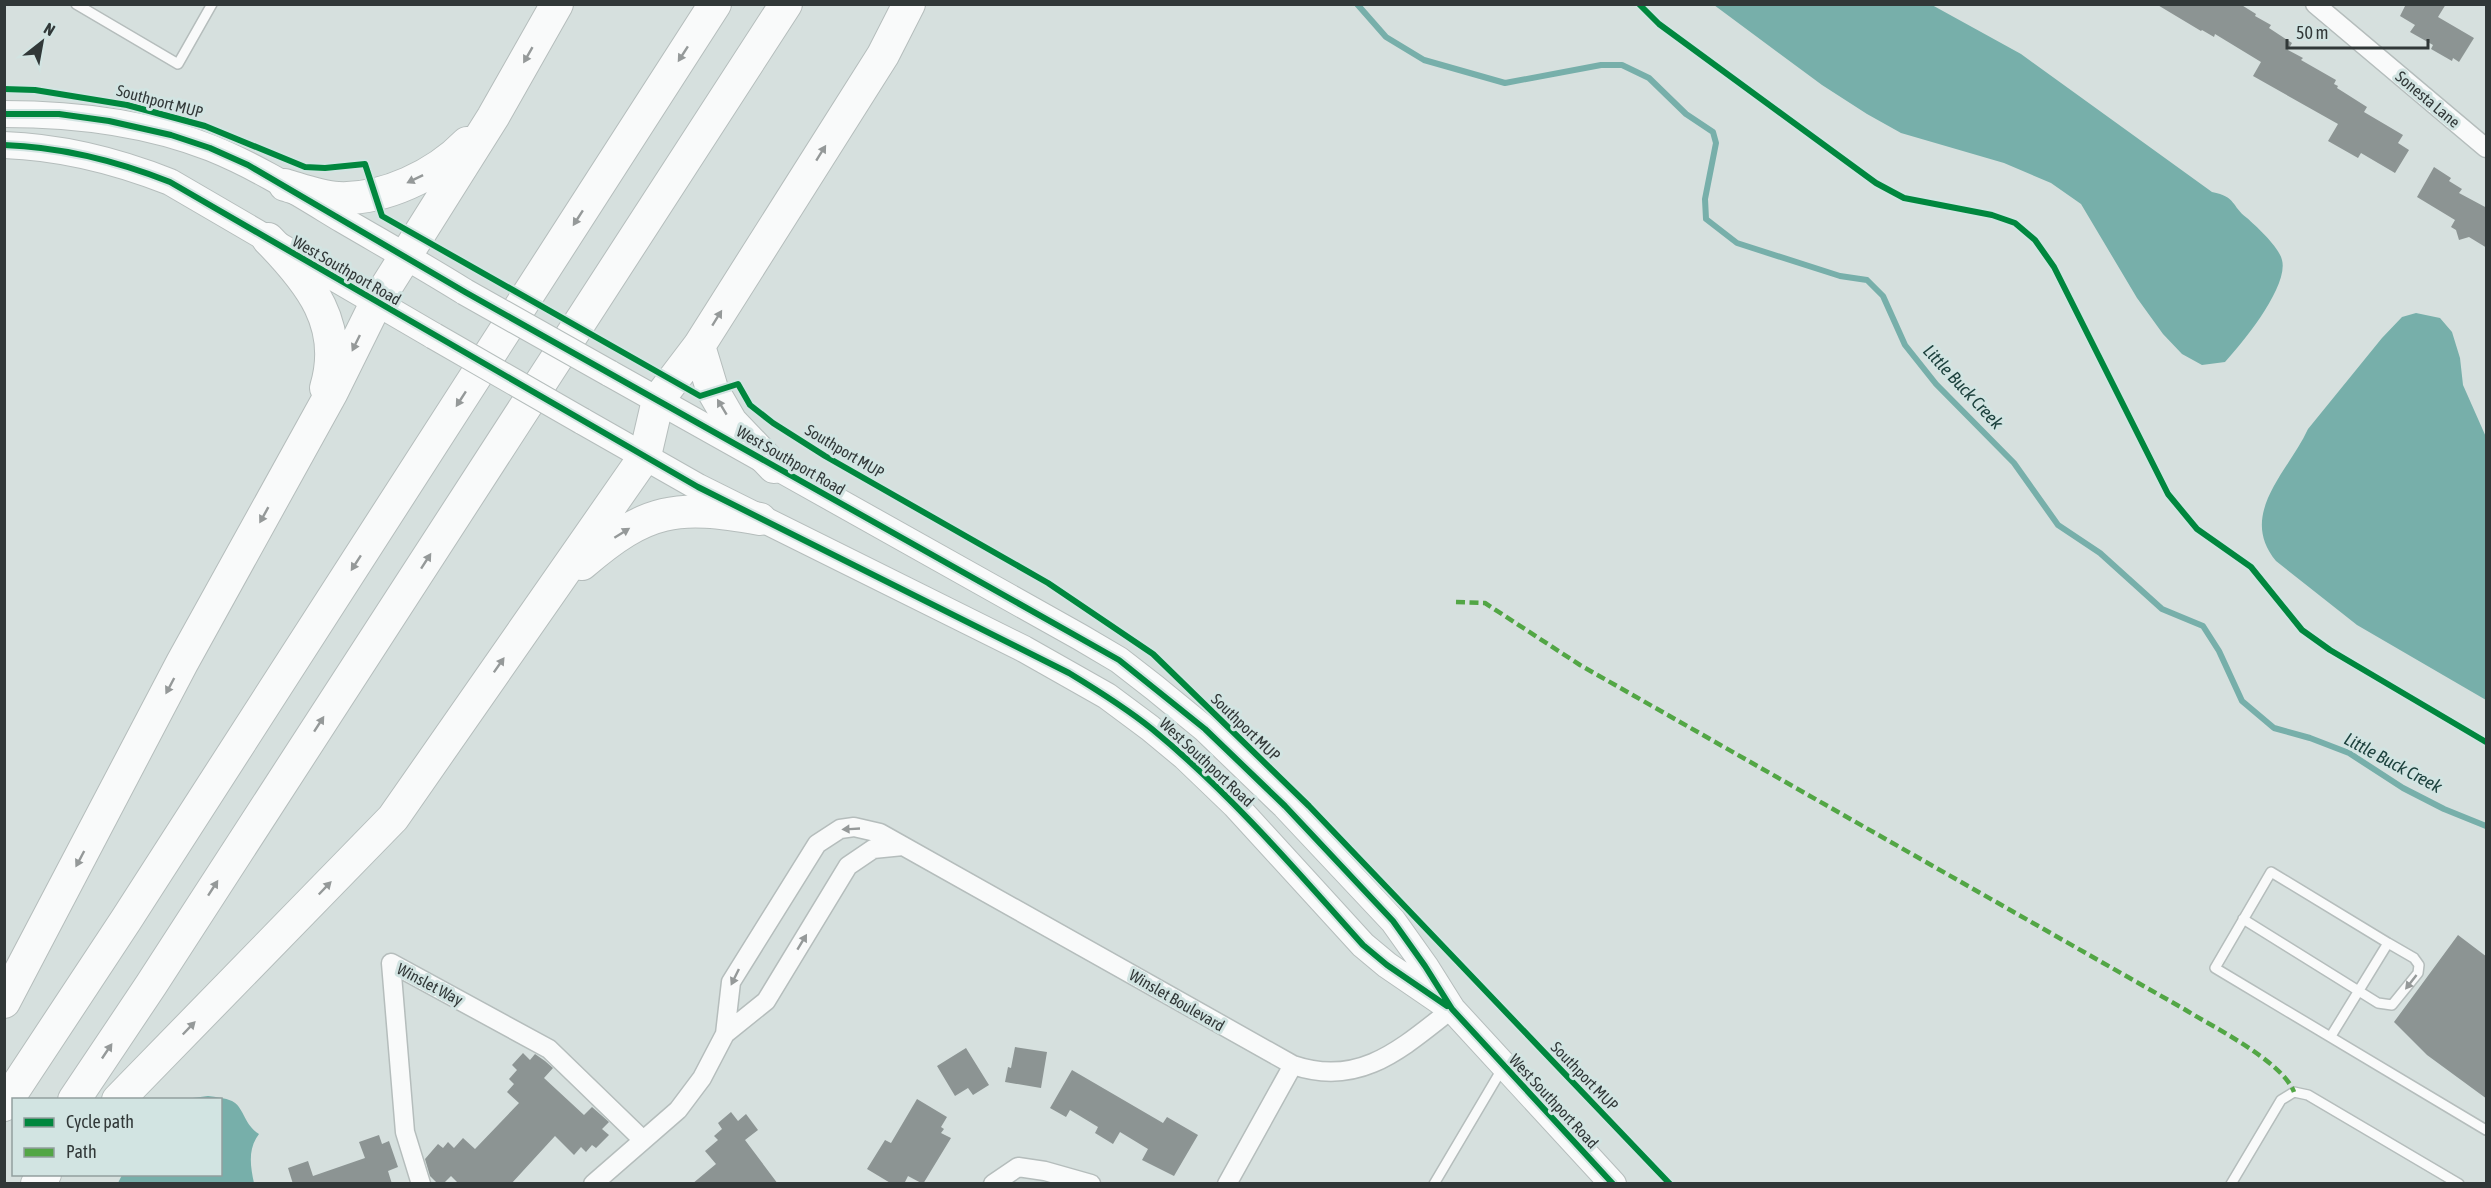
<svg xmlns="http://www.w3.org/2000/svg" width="2491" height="1188" font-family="'Asap Condensed',sans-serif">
<rect width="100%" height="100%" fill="#d6e0de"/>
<path fill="#77afaa" d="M1714,5h218l89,49 191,138c25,5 19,14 35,26 10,9 32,29 35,42 7,26 -39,83 -57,102l-23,3 -20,-11 -19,-20 -26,-36 -56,-94 -30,-21 -47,-20 -103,-30 -34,-19 -45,-29z
M2416,313l24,5 12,14 8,26 3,27 23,52v263l-129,-75 -81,-64c-39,-47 13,-90 32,-132l74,-91 20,-21z
M208,1096c8,1 17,2 24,5 12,6 12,24 27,33 -11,14 -9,31 -5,49h-136l4,-8 98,-1v-74l-35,-1z"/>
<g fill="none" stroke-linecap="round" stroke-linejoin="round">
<path stroke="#77afaa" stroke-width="6" d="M1357,4l29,33 38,23 81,23 96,-18h21l27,13 37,36 27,18 3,11 -11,56 1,20 31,24 103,33 27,4 16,16 22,49 31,39 78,79 44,62 42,28 62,56 41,17 16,25 23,50 32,27 36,10 39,15 54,35 41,21 42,17"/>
</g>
<path fill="#8c9493" d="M2156,4h84l16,10 -1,2 16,9 -2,3 23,15 -4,7 15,8 -2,2 35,20 -2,4 4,2 -1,2 30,19 -3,5 39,23 -5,8 11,7 -14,23 -34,-20 -3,5 -30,-17 10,-17 -85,-48 8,-14 -46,-28 -1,3 -12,-7 -1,1z
M2406,4h40l-8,13 36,21 -15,24 -6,-4 -1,3 -21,-12 2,-4 -23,-13 5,-7 -15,-9z
M2434,167l17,11 -2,3 13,8 -3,4 28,15v40l-18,-11 -10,3 -3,-10 -5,-3 4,-7 -38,-23z
M2458,935l29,22v142l-60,-44 -33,-33z
M1015,1047l32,5 -6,36 -36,-6 3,-15 3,1z
M966,1048l23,37 -16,10 -5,-7 -13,8 -18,-30z
M523,1053l7,7 5,-6 10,7 8,7 -9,10 40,37 8,-8 17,15 -7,7 7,6 -13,13 -4,-3 -6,7 -5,-5 -7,8 -19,-19 -44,48h-52l-8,-8 -8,8h-5l-8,-8 -5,-17 13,-15 5,4 5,-6 6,6 9,-10 12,11 44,-46 -12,-11 7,-8 -5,-5 8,-9 -5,-5z
M1072,1070l91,53 4,-6 31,18 -24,41 -32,-16 6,-11 -28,-17 -7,12 -18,-11 3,-6 -28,-17 -4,7 -16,-9z
M917,1099l30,18 -6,10 3,2 -3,4 10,5 -28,46 -15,-8 -4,8h-12l-25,-15 18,-29 6,3z
M731,1112l7,9 8,-7 12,16 -13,10 33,44h-86l24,-20 -11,-13 13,-11 -4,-4 8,-7 -4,-6z
M379,1135l3,9 7,-3 9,26 -10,4 4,13h-99l-5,-16 20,-7 5,15 52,-18 -6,-16z"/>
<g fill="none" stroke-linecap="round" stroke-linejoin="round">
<defs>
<path id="service" d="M76,4l102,60 34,-60
M2243,919l135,84 14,2 26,-32 1,-8 -5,-7 -26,-15
M2331,1036l57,-93 -117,-71 -56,96 271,162
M1434,1184l68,-115
M2231,1184l50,-84 13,-8 14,3 151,89"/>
<path id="minor" d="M2315,4l171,144
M725,1034l41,-33 82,-135 25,-17 30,-3
M421,1184l-16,-52 -14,-169 158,86 94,91
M593,1184l85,-74 24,-32 23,-44 6,-52 86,-138 23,-15 14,-2 26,6 413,232c67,23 109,-17 159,-56
M993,1184l25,-17 27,4 46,13
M1227,1184l66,-119"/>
<path id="secondary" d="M4,114c70,0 141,8 207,34 47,19 89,46 132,72 41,24 82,47 122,72
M4,145c57,2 113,16 166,37l264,154
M609,373l471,264 39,23 36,28 50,41 80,77 108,115 32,45 27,43 161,175
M582,421l116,66 326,162 83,47 43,32 35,29 50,48 128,140 24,20 57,39"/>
<path id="motorway" d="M285,185c17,5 35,12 53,13 46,2 98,-23 129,-55
M268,239c42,43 77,86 58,149
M699,346l13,43 19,33 43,45
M582,564c65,-56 94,-60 178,-45
M4,1002l178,-339 150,-271 44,-89 117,-186 64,-113
M74,1100l77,-115 635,-981
M118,1100l275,-282 252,-362 13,-56 41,-54 184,-291 26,-51
M4,1105l122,-185 589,-916
M37,1184l8,-10"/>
</defs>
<use href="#service" stroke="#b5bdbc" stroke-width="12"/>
<use href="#minor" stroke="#b5bdbc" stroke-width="21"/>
<use href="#secondary" stroke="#b5bdbc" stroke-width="28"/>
<use href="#motorway" stroke="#b5bdbc" stroke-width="34"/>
<use href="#service" stroke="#f9fafa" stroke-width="9"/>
<use href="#minor" stroke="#f9fafa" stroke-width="18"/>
<use href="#secondary" stroke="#f9fafa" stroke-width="26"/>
<use href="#motorway" stroke="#f9fafa" stroke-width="32"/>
<defs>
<path id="secondary-bridge" d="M465,292l144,81
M434,336l148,85"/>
</defs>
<use href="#secondary-bridge" stroke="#b5bdbc" stroke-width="28" stroke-linecap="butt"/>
<use href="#secondary-bridge" stroke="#f9fafa" stroke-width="26"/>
<path stroke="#52a645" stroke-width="4.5" stroke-dasharray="9 4.5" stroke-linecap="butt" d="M1456,602l29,1 95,62 604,344c29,18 98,52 110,83"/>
<defs>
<path id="cycleway" d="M1639,4l20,20 217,159 28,15 88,17 23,8 20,17 19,27 114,227 29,35 54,38 51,63 28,20 156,92
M4,89l31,1 92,15 78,21 100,41 20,1 40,-4 17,52 318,180 38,-12 12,21 23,18 52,33 223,127 105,71 156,152 361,378
M4,114h55l50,7 62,14 39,13 38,17 217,127 654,368 86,69 80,77 108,115 32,45 27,43 161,175
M4,145c57,2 113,16 166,37l528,305 371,186c28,17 57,35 83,56 78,64 144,141 211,216l24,20 60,41"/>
</defs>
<use href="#cycleway" stroke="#d2e4e2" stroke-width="10"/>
<use href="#cycleway" stroke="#00873e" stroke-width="6"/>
</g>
<defs><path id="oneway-solid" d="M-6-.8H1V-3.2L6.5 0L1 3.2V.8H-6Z" transform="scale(1.5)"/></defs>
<g fill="#959999">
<use href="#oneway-solid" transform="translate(683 54) rotate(123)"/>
<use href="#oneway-solid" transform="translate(528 55) rotate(120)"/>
<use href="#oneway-solid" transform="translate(821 153) rotate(-58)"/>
<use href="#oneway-solid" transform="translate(415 179) rotate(154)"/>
<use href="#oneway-solid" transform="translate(578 218) rotate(123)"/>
<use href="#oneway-solid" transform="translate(717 318) rotate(-58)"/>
<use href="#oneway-solid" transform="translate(356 343) rotate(116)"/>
<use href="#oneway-solid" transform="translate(461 399) rotate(123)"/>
<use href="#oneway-solid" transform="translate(722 407) rotate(-121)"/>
<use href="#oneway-solid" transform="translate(264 515) rotate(119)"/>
<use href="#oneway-solid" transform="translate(622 533) rotate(-32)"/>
<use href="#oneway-solid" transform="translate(426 561) rotate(-57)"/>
<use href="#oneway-solid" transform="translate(356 563) rotate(123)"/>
<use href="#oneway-solid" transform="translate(499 665) rotate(-55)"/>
<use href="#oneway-solid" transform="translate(170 686) rotate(118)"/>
<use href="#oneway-solid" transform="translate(319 724) rotate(-57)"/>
<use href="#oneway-solid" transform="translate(851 829) rotate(177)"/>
<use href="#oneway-solid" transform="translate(80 859) rotate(118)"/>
<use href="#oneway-solid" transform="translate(213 888) rotate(-57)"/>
<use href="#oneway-solid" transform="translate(325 888) rotate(-46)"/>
<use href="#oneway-solid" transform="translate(802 942) rotate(-59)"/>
<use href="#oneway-solid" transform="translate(735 977) rotate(116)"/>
<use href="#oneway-solid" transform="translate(2411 982) rotate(128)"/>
<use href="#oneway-solid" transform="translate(189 1028) rotate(-46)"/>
<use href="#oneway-solid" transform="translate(107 1051) rotate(-56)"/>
</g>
<g text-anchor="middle" stroke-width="6" stroke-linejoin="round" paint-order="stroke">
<g font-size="16" fill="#313838" stroke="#d2e4e2">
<text transform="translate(2428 99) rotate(40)" y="6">Sonesta Lane</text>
<text transform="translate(160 101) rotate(15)" y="6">Southport MUP</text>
<text transform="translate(347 270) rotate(30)" y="6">West Southport Road</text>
<text transform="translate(845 451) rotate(31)" y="6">Southport MUP</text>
<text transform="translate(791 460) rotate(30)" y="6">West Southport Road</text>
<text transform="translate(1246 727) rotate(44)" y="6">Southport MUP</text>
<text transform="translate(1207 762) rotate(43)" y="6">West Southport Road</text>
<text transform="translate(430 984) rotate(28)" y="6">Winslet Way</text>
<text transform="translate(1177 1000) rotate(30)" y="6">Winslet Boulevard</text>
<text transform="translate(1585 1076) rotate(46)" y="6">Southport MUP</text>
<text transform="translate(1554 1101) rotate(47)" y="6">West Southport Road</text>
</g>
<g font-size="18" font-style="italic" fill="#1d423e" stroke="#d2e4e2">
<text transform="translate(1963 387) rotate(47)" y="6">Little Buck Creek</text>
<text transform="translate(2393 763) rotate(28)" y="6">Little Buck Creek</text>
</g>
</g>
<rect width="2491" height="1188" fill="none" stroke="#313838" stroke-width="12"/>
<rect x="12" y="1098" width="210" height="78" fill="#d2e4e2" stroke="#929f9e" stroke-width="1.5"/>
<rect x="24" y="1118" width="30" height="9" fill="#00873e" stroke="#929f9e" stroke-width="1.5"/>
<text x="66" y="1128" font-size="18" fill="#313838">Cycle path</text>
<rect x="24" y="1148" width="30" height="9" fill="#52a645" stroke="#929f9e" stroke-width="1.5"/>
<text x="66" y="1158" font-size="18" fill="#313838">Path</text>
<g transform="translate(42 42) rotate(31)" stroke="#d2e4e2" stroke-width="4.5" paint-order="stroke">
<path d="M0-4.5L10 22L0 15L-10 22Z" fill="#313838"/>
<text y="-9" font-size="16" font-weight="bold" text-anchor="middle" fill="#313838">N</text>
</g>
<path d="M2287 39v9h141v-9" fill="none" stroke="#313838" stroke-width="3"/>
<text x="2296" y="39" font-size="18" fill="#313838" stroke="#d2e4e2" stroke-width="4.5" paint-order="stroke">50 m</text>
</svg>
